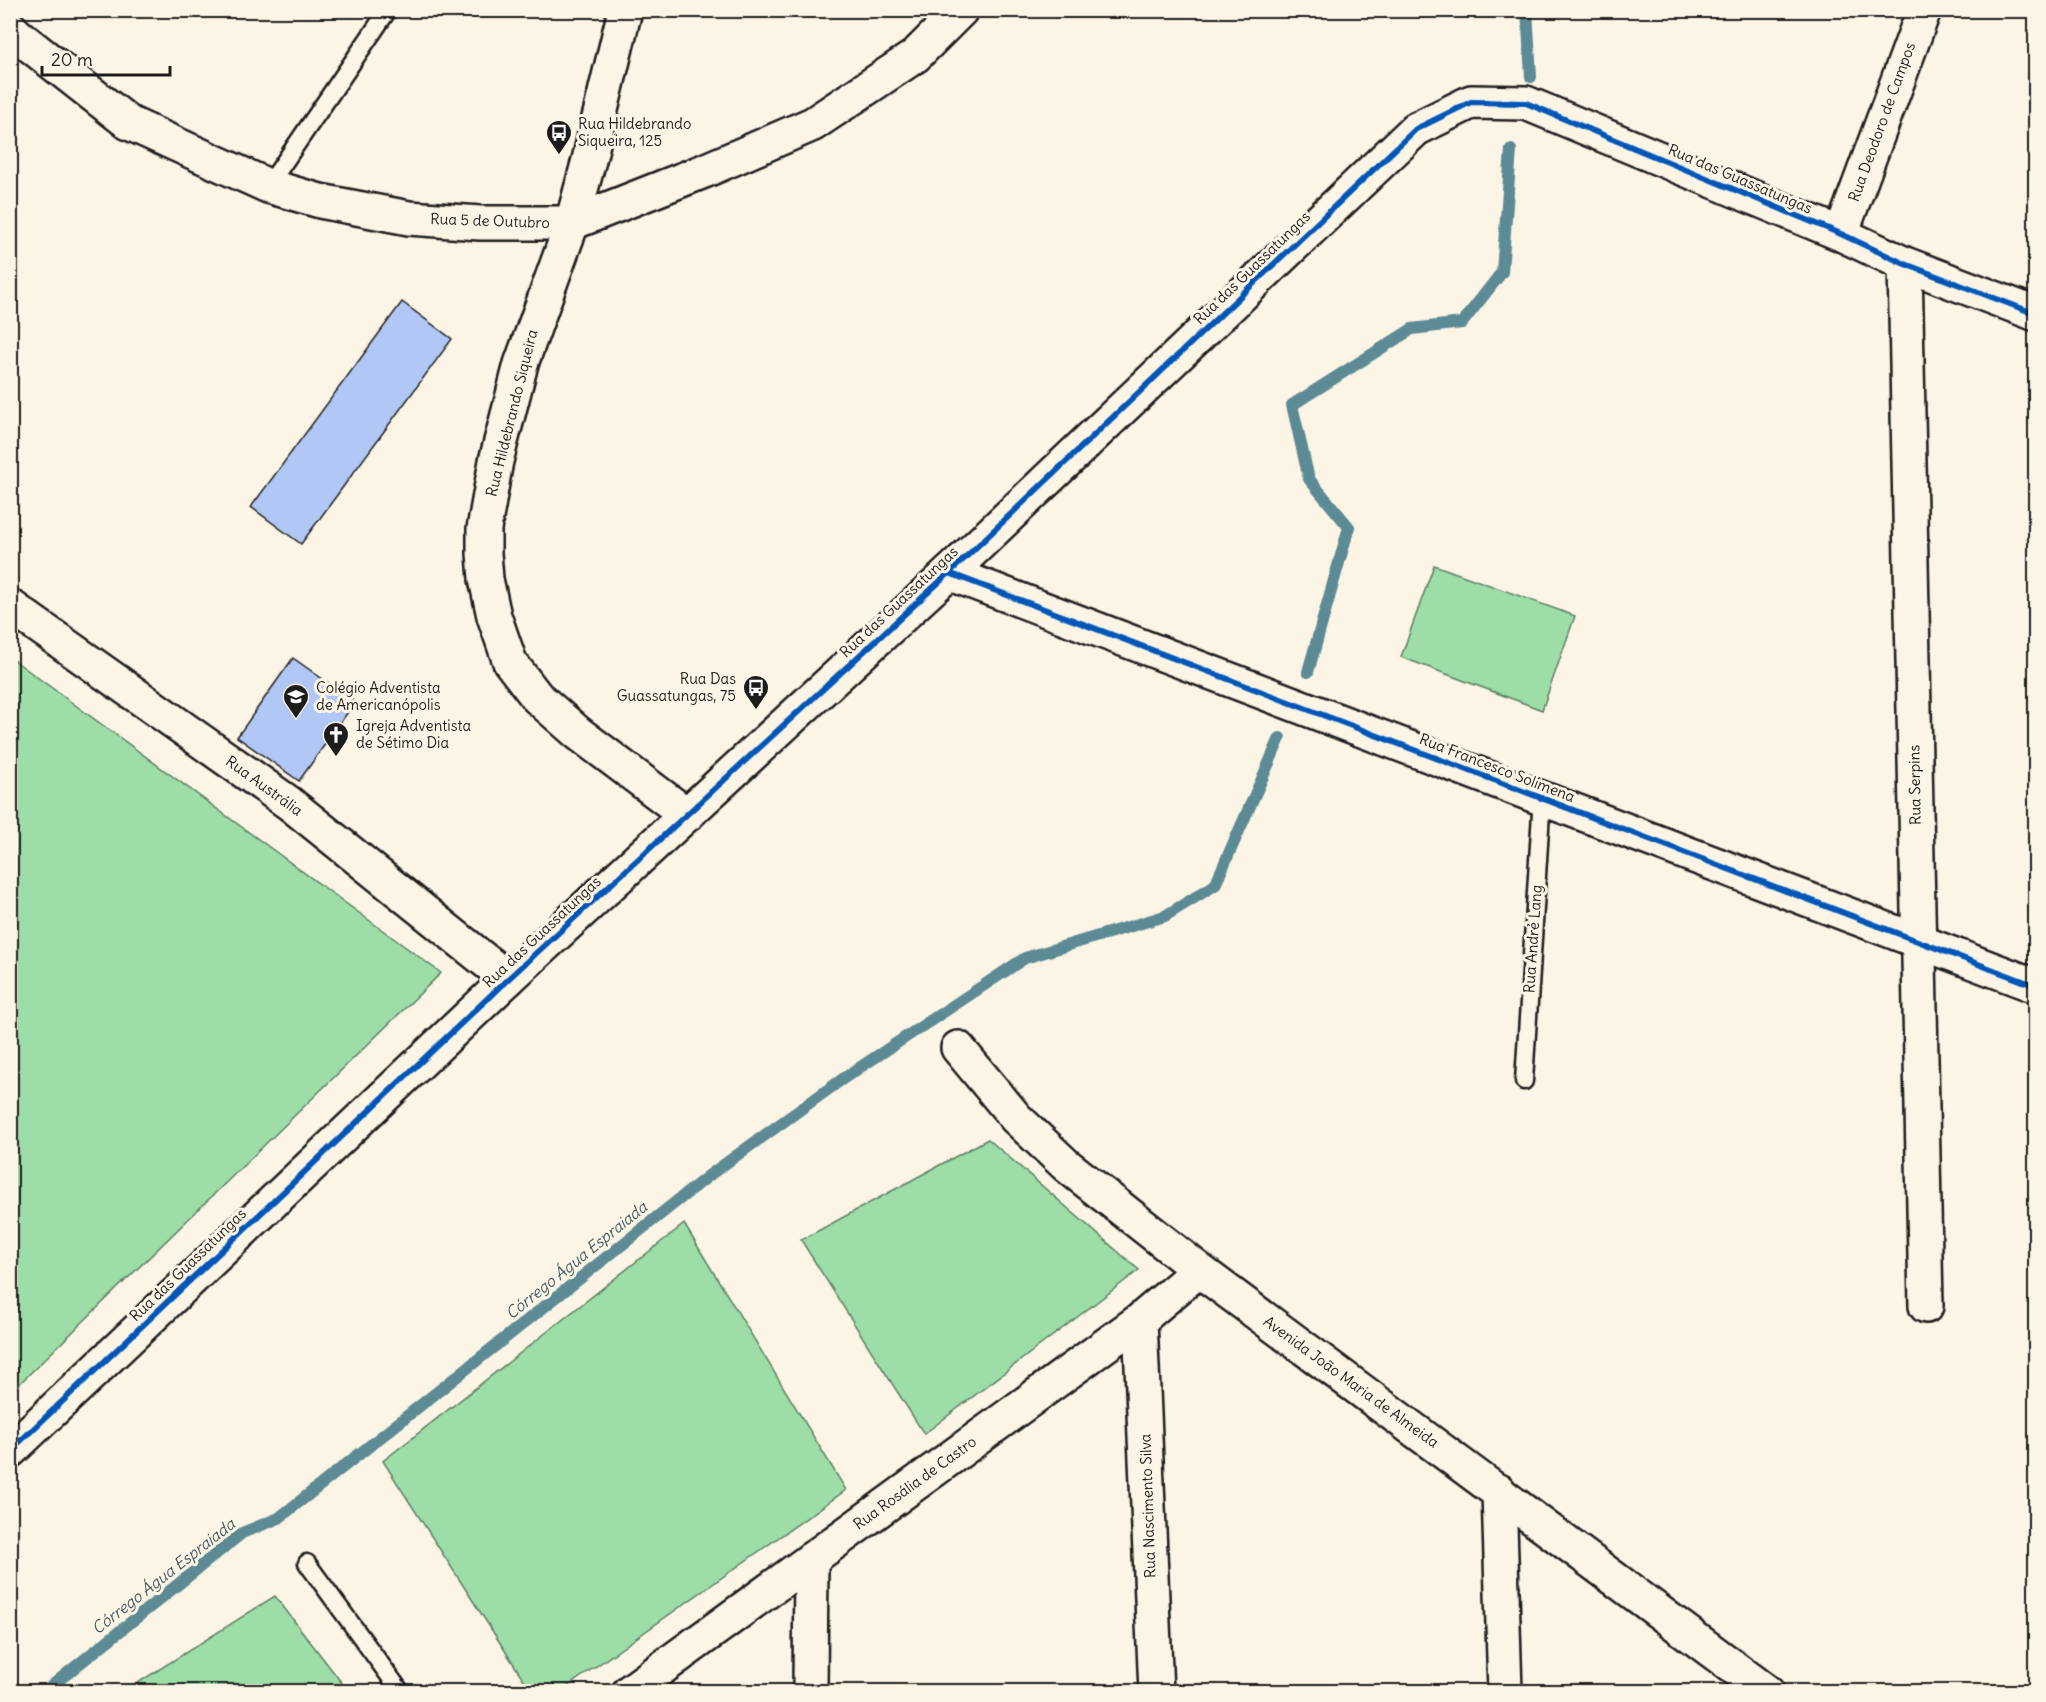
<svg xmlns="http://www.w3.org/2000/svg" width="2046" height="1702" font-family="Delius,sans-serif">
<rect width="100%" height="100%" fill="#fcf5e5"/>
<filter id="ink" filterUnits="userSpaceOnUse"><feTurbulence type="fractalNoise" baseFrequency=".0167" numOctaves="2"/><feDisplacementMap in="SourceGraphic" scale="12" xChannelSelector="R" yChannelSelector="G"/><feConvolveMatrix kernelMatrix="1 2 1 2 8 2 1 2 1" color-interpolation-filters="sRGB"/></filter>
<g filter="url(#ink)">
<path fill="#9ddea8" stroke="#5c7d62" stroke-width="1.5" d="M1434,565l141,51 -33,94 -141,-53z
M11,658l430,315 -430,419z
M988,1139l151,131 -215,164 -123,-194z
M684,1224l162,266 -285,201h-30l-148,-230z
M275,1596l73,95h-223z"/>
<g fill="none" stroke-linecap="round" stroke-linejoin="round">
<path stroke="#5c8a95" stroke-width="12" d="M1527,10l4,67
M1308,672l41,-145 -40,-48 -17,-74 120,-76 50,-6 40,-51 9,-122
M44,1692l198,-159 37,-15 432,-344 133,-96 181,-120 140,-42 50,-31 65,-147"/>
</g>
<path fill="#b1c8f6" stroke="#1c1c1c" stroke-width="1.5" d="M402,302l50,37 -151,205 -50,-37z
M293,658l62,44 -56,79 -62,-44z"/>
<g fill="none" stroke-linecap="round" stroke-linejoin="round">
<defs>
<path id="service" d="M268,186l120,-176
M1524,1081l18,-284
M307,1563l94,129"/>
<path id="minor" d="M10,28l7,7 112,88 139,63 52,15 89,17 71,5h92l132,-52 109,-47 102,-68 46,-46
M1841,234l83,-224
M1905,264l21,1042
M949,573l467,-444 55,-27 55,1 315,131 64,30 131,50
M10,606l279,197 219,176
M958,1048l58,70 50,47 133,105 568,422
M1140,1320l16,372
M1499,1491l6,201
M629,1692l511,-372 59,-50
M810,1692l1,-133"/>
<path id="tertiary" d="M625,10l-36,150 -17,63 -51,141 -25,97 -12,68v24l2,26 8,37 16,46 10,13 17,22 41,36 109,82
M10,1451l498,-472 441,-406 1087,413"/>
</defs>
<use href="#service" stroke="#1c1c1c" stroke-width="21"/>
<use href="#minor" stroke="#1c1c1c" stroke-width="38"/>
<use href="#tertiary" stroke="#1c1c1c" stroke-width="38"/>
<use href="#service" stroke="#fcf5e5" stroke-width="16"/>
<use href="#minor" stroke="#fcf5e5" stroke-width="33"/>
<use href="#tertiary" stroke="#fcf5e5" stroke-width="33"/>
<defs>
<path id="cycleway" d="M949,573l1087,413
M10,1451l498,-472 441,-406 467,-444 55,-27 55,1 315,131 64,30 131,50"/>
</defs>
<use href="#cycleway" stroke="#fcf5e5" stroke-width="10"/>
<use href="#cycleway" stroke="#0057b8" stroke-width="6"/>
</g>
</g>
<defs>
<symbol id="bus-pin" viewBox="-11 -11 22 30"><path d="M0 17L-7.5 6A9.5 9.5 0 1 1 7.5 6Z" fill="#1c1c1c" stroke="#fcf5e5"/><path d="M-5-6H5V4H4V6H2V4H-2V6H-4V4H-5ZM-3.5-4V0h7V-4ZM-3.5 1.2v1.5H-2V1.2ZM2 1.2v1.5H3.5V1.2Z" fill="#fff"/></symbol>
<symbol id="school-pin" viewBox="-11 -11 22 30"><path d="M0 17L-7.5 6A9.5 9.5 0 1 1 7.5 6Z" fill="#1c1c1c" stroke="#fcf5e5"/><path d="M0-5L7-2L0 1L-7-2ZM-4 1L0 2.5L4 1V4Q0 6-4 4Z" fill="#fff"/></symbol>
<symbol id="church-pin" viewBox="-11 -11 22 30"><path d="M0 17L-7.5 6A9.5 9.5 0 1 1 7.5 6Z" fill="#1c1c1c" stroke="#fcf5e5"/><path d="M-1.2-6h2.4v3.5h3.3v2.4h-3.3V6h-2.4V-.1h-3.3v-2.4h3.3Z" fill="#fff"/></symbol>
</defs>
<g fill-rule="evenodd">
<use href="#bus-pin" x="544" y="118" width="30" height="40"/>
<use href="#bus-pin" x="741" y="673" width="30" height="40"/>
<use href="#school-pin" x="281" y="682" width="30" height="40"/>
<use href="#church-pin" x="321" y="720" width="30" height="40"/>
</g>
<g text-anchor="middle" stroke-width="6" stroke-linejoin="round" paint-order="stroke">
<g font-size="15" fill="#1c1c1c" stroke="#fcf5e5">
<text transform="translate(1882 122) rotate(-70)" y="5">Rua Deodoro de Campos</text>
<text transform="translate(1740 179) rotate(23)" y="5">Rua das Guassatungas</text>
<text transform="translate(490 221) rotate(2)" y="5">Rua 5 de Outubro</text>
<text transform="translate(1252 268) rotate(-44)" y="5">Rua das Guassatungas</text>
<text transform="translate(512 413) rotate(-76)" y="5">Rua Hildebrando Siqueira</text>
<text transform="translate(899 602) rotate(-43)" y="5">Rua das Guassatungas</text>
<text transform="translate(1497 768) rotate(21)" y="5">Rua Francesco Solimena</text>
<text transform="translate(1915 785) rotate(-91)" y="5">Rua Serpins</text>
<text transform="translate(264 786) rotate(36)" y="5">Rua Austrália</text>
<text transform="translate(542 932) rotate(-43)" y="5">Rua das Guassatungas</text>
<text transform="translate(1533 939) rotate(-86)" y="5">Rua André Lang</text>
<text transform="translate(188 1265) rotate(-44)" y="5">Rua das Guassatungas</text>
<text transform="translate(1351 1382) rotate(36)" y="5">Avenida João Maria de Almeida</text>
<text transform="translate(915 1483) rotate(-36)" y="5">Rua Rosália de Castro</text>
<text transform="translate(1148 1506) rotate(-92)" y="5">Rua Nascimento Silva</text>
</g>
<g font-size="15" fill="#1c1c1c" stroke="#fcf5e5" text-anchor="start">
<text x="578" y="129">Rua Hildebrando<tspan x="578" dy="17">Siqueira, 125</tspan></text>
<text x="736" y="684" text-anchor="end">Rua Das<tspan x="736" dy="17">Guassatungas, 75</tspan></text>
<text x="316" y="693">Colégio Adventista<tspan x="316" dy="17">de Americanópolis</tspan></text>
<text x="356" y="731">Igreja Adventista<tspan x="356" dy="17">de Sétimo Dia</tspan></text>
</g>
<g font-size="16" font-style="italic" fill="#415c63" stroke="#fcf5e5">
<text transform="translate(576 1260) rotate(-39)" y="6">Córrego Água Espraiada</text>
<text transform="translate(163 1576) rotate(-38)" y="6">Córrego Água Espraiada</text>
</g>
</g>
<rect width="2046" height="1702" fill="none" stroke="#fcf5e5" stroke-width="36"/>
<rect x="18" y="18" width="2010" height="1666" fill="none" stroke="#1c1c1c" stroke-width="2" filter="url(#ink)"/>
<path d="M42 66v9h128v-9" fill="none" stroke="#1c1c1c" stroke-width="3"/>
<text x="51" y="66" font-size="18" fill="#1c1c1c" stroke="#fcf5e5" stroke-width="4.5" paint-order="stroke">20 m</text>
</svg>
